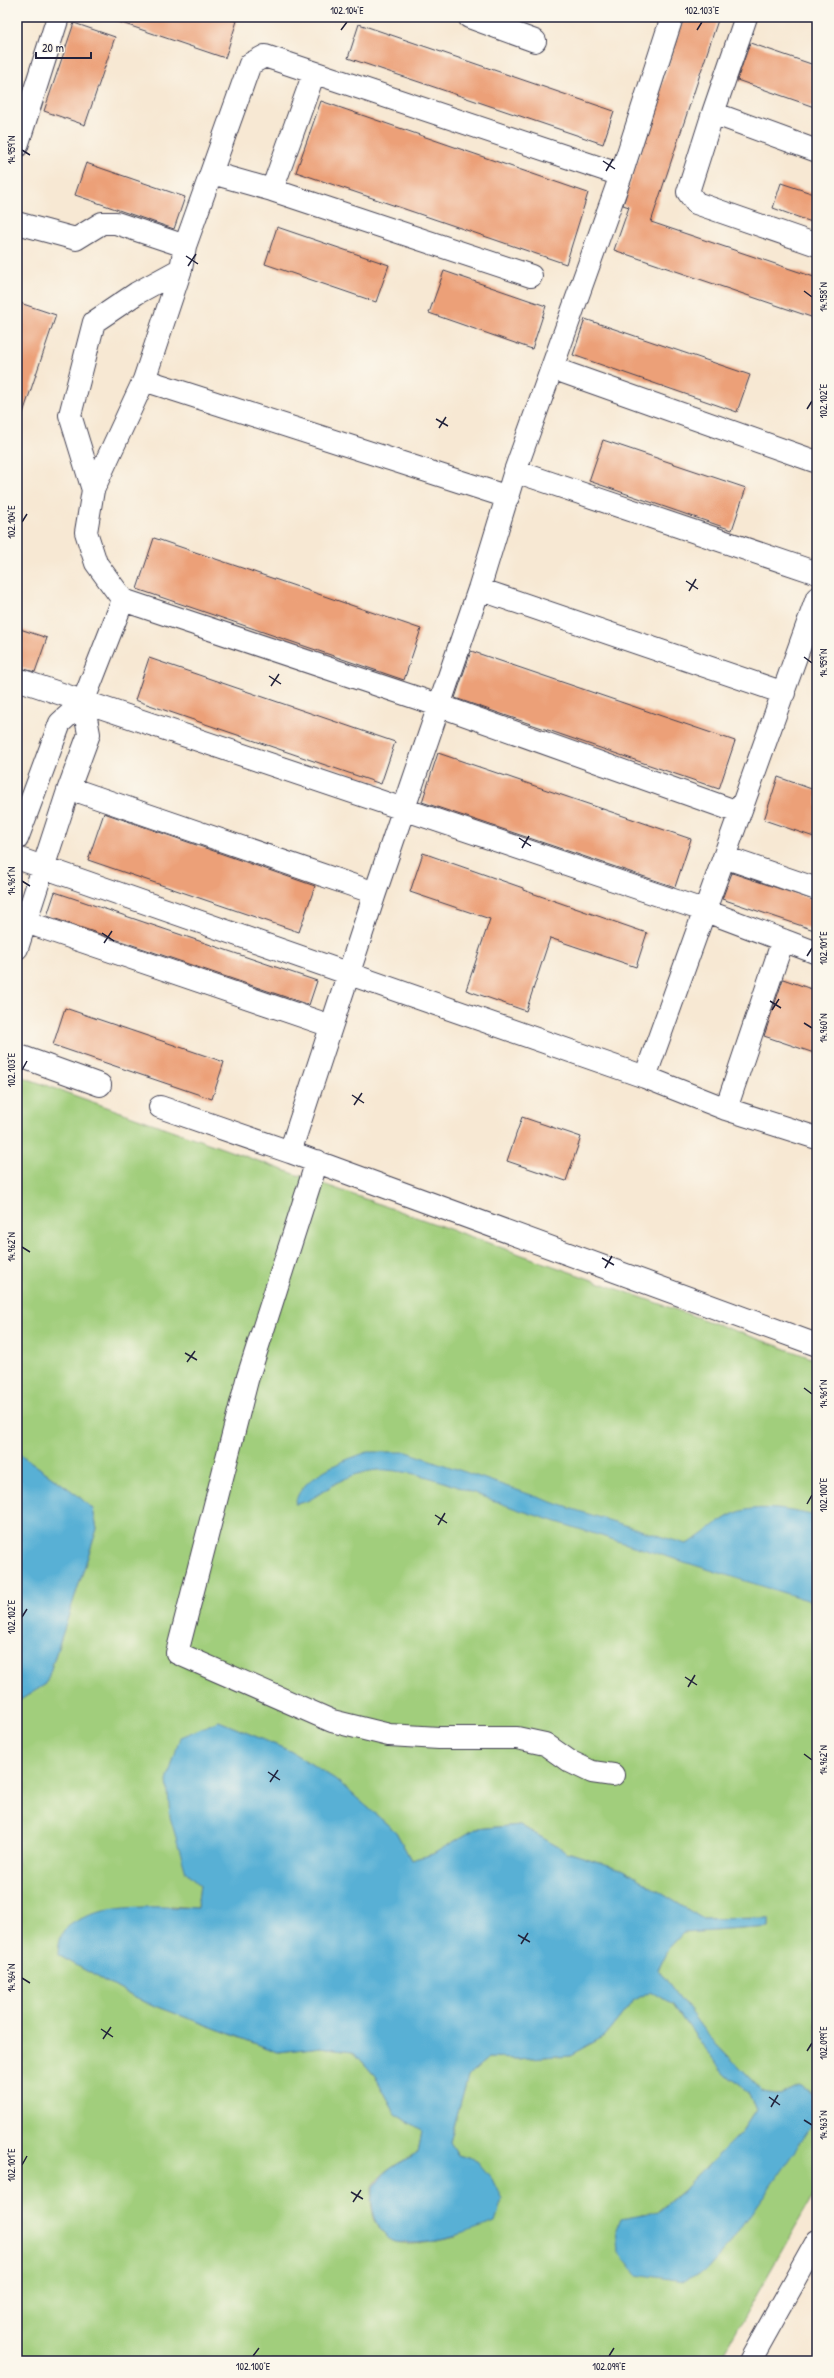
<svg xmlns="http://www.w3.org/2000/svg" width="834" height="2378" font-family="'Patrick Hand',sans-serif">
<rect width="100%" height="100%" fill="#fbf7ec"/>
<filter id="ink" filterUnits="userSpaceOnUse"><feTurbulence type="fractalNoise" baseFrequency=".025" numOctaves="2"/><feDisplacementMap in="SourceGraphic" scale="8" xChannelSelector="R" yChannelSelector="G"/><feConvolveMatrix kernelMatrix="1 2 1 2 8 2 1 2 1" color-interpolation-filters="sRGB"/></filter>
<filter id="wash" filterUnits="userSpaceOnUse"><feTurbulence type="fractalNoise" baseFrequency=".012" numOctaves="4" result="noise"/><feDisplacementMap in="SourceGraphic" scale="16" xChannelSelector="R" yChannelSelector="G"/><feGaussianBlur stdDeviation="0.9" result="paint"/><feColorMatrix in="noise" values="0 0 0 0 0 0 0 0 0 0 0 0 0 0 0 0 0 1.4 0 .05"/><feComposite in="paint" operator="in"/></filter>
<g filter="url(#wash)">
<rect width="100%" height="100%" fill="#f7e8d3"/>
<path fill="#a1ce7b" stroke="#62785b" d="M17,1075l800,285v739l-3,-5 -16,-8 -18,9 -17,-3 -57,-59 -48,-64 10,-20 15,-16 86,-6v-9l-66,1 -79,-49 -57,-18 -47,-27 -45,4 -42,25 -22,6 -15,-28 -61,-53 -45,-28 -71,-30 -33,151 14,13 -3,23 -26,-2 -113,49 79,44 141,53 42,-5 33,4 22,25 21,38 26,16 -4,23c-12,6 -38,19 -44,32 -8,19 1,47 19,56 13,6 49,-2 63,-5l21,-75 -19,-6 -8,-13 18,-66 21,-18 29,1 52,-4 35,-19 28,-35 18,-10 21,13 27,38 26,31 24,21 7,16 -14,21 -56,57 -28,23 -17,3 64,57 29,-32 83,-123v73l-98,172h-702v-659l29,-18 51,-155 -4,-20 -17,-15 -59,-42z"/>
<path fill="#58b0d5" stroke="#3d6988" d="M17,1452l59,42 17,15 4,20 -51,155 -29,18z
M368,1452h39l162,56 117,36c15,-6 24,-17 38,-25 27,-18 63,-9 93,-3v87c-98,-30 -197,-61 -295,-92 -45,-15 -89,-39 -138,-41 -17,-1 -41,8 -54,17 -12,7 -21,16 -35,17 5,-28 49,-44 73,-52z
M219,1721l71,30 45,28 61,53 15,28 22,-6 42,-25 45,-4 47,27 57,18 79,49 66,-1v9l-86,6 -15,16 -10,20 48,64 57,59 17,3 18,-9c17,8 24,14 18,34l-82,119 -29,32 -21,10 -48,-7 -18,-22 -2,-22 5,-12 38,-7 27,-23 56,-57 14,-21 -7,-16 -24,-21 -26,-31 -27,-38 -21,-13 -18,10 -28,35 -35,19 -52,4 -29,-1 -21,18 -18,66 8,13 19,6 15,18 10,21 -7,22c-30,11 -57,21 -89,20 -4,0 -9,1 -13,-1 -9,-4 -15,-14 -18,-23 -13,-36 15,-51 43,-65l4,-23 -26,-16 -21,-38 -22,-25 -33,-4 -42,5 -141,-53 -79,-44c0,-10 2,-23 12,-30 33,-23 88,-18 127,-17l3,-23 -14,-13 -16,-55 -3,-36 13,-44z"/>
<g id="blocks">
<path fill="#eca078" d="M114,17h112l11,4 -12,37 -112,-38z
M684,17h35l-68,205 166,56v41l-203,-69 15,-43 -6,-2z
M74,23l41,14 -30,88 -41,-14z
M359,24l255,87 -11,33 -255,-86z
M750,43l67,23v42l-80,-28z
M321,101l267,92 -22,71 -270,-92z
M86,163l99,34 -11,32 -99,-34z
M781,183l36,12v29l-44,-16z
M277,227l112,38 -13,37 -111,-38z
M444,271l102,35 -14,43 -103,-36z
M17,302l39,13 -36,107 -3,-1z
M585,319l165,56 -13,37 -164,-57z
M603,440l143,48 -14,42 -143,-49z
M154,538l267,91 -17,51 -267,-91z
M17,628l30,10 -12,34 -18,-5z
M471,651l264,90 -16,48 -264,-91z
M149,658l246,84 -14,42 -246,-84z
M438,753l253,86 -16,48 -253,-85z
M778,777l39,14v36l-3,10 -50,-17z
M104,813l211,73 -16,46 -211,-72z
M423,853l100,35v2l124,43 -11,34 -86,-29 -24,73 -60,-21 24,-71 -80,-27z
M732,873l85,28v30l-95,-32z
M55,892l262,89 -8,24 -262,-89z
M783,979l34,12v63l-53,-18z
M65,1008l159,54 -12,37 -159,-54z
M522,1117l59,20 -15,44 -59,-20z"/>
</g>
</g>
<g filter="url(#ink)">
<use href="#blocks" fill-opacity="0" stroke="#424052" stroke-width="1"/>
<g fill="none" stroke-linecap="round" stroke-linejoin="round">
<defs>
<path id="minor" d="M469,17l66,24
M672,17l-51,158 -106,296 -36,118 -104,304 -85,259 527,193
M713,113l33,-96
M17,146l41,-129
M817,151l-104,-38 -25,79 8,11 121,42
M212,173l60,17 42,-117
M272,190l259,86
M17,223l59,16 26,-16h14l69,23
M552,368l265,94
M144,380l364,117
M515,471l302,102
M93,490l-23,-75 24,-93 43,-29 44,-24
M479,589l305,104
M123,600l315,105 300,107
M17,679l689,232 111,42
M69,788l306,105
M17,839l43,-116 23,-21 40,-102 -27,-37 -10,-31 7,-42 51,-110 37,-111 4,-23 65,-182 15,-8 356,119
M724,857l93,32
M17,858l628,219 81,32 91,29
M26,922l305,104
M17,948l52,-160 20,-54 -6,-32
M17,1055l83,30
M645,1077l172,-479
M160,1107l130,45
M726,1109l57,-169
M317,1161l-70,219 -70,273 155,68 57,14 50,3h78l28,6 24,17 23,11 21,3
M750,2361l67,-120"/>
</defs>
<use href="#minor" stroke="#424052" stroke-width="24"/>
<use href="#minor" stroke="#fff" stroke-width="22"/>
</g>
</g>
<path fill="none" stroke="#22223b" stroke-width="1.5" d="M341,30l6,-8M697,30l5,-8M22,150l8,5M603,161l12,8M606,171l7,-12M186,256l12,8M188,266l8,-12M804,291l8,6M807,409l5,-8M436,419l12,7M439,428l7,-11M22,522l5,-8M686,581l12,8M689,591l7,-12M804,657l8,6M269,676l12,8M271,686l8,-12M519,838l12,8M522,848l7,-12M22,881l8,5M102,933l12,8M104,943l8,-12M807,956l5,-8M770,1001l11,7M772,1010l7,-11M804,1023l8,5M22,1070l5,-9M352,1095l12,8M354,1105l8,-12M22,1247l8,5M602,1258l12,7M605,1268l7,-12M185,1353l12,7M187,1362l8,-11M804,1388l8,6M807,1504l5,-9M435,1515l12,8M438,1525l7,-12M22,1617l5,-8M685,1677l12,8M688,1687l7,-12M804,1754l8,6M268,1772l12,8M270,1782l8,-12M518,1935l12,7M521,1944l7,-11M22,1978l8,5M101,2029l12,8M103,2039l8,-12M807,2051l5,-8M769,2097l11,8M771,2107l7,-12M804,2120l8,5M22,2165l5,-9M351,2192l12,7M353,2202l8,-12M253,2356l6,-8M609,2356l5,-8"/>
<rect width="834" height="2378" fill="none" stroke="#fbf7ec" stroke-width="44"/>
<path d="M36 52v6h55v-6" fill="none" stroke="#22223b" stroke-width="2"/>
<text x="42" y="52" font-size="12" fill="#22223b" stroke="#fbf7ec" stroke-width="3" paint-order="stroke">20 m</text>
<rect x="22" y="22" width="790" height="2334" fill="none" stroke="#22223b" stroke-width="1.5"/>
<g font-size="10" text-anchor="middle" fill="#22223b">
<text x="347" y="14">102.104°E</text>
<text x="702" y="14">102.103°E</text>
<text transform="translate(11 150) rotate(-90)" y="4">14.959°N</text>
<text transform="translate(823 297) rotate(-90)" y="4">14.958°N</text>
<text transform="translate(823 401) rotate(-90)" y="4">102.102°E</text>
<text transform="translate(11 522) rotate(-90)" y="4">102.104°E</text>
<text transform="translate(823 663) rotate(-90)" y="4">14.959°N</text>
<text transform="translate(11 881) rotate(-90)" y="4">14.961°N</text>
<text transform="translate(823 948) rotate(-90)" y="4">102.101°E</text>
<text transform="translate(823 1028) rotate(-90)" y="4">14.960°N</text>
<text transform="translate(11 1070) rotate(-90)" y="4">102.103°E</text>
<text transform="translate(11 1247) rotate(-90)" y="4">14.962°N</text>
<text transform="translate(823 1394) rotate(-90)" y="4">14.961°N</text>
<text transform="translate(823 1495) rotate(-90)" y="4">102.100°E</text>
<text transform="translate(11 1617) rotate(-90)" y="4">102.102°E</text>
<text transform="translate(823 1760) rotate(-90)" y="4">14.962°N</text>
<text transform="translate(11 1978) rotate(-90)" y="4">14.964°N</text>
<text transform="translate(823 2043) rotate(-90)" y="4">102.099°E</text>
<text transform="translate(823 2125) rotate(-90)" y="4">14.963°N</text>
<text transform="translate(11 2165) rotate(-90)" y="4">102.101°E</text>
<text x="253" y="2370">102.100°E</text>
<text x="609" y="2370">102.099°E</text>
</g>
</svg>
